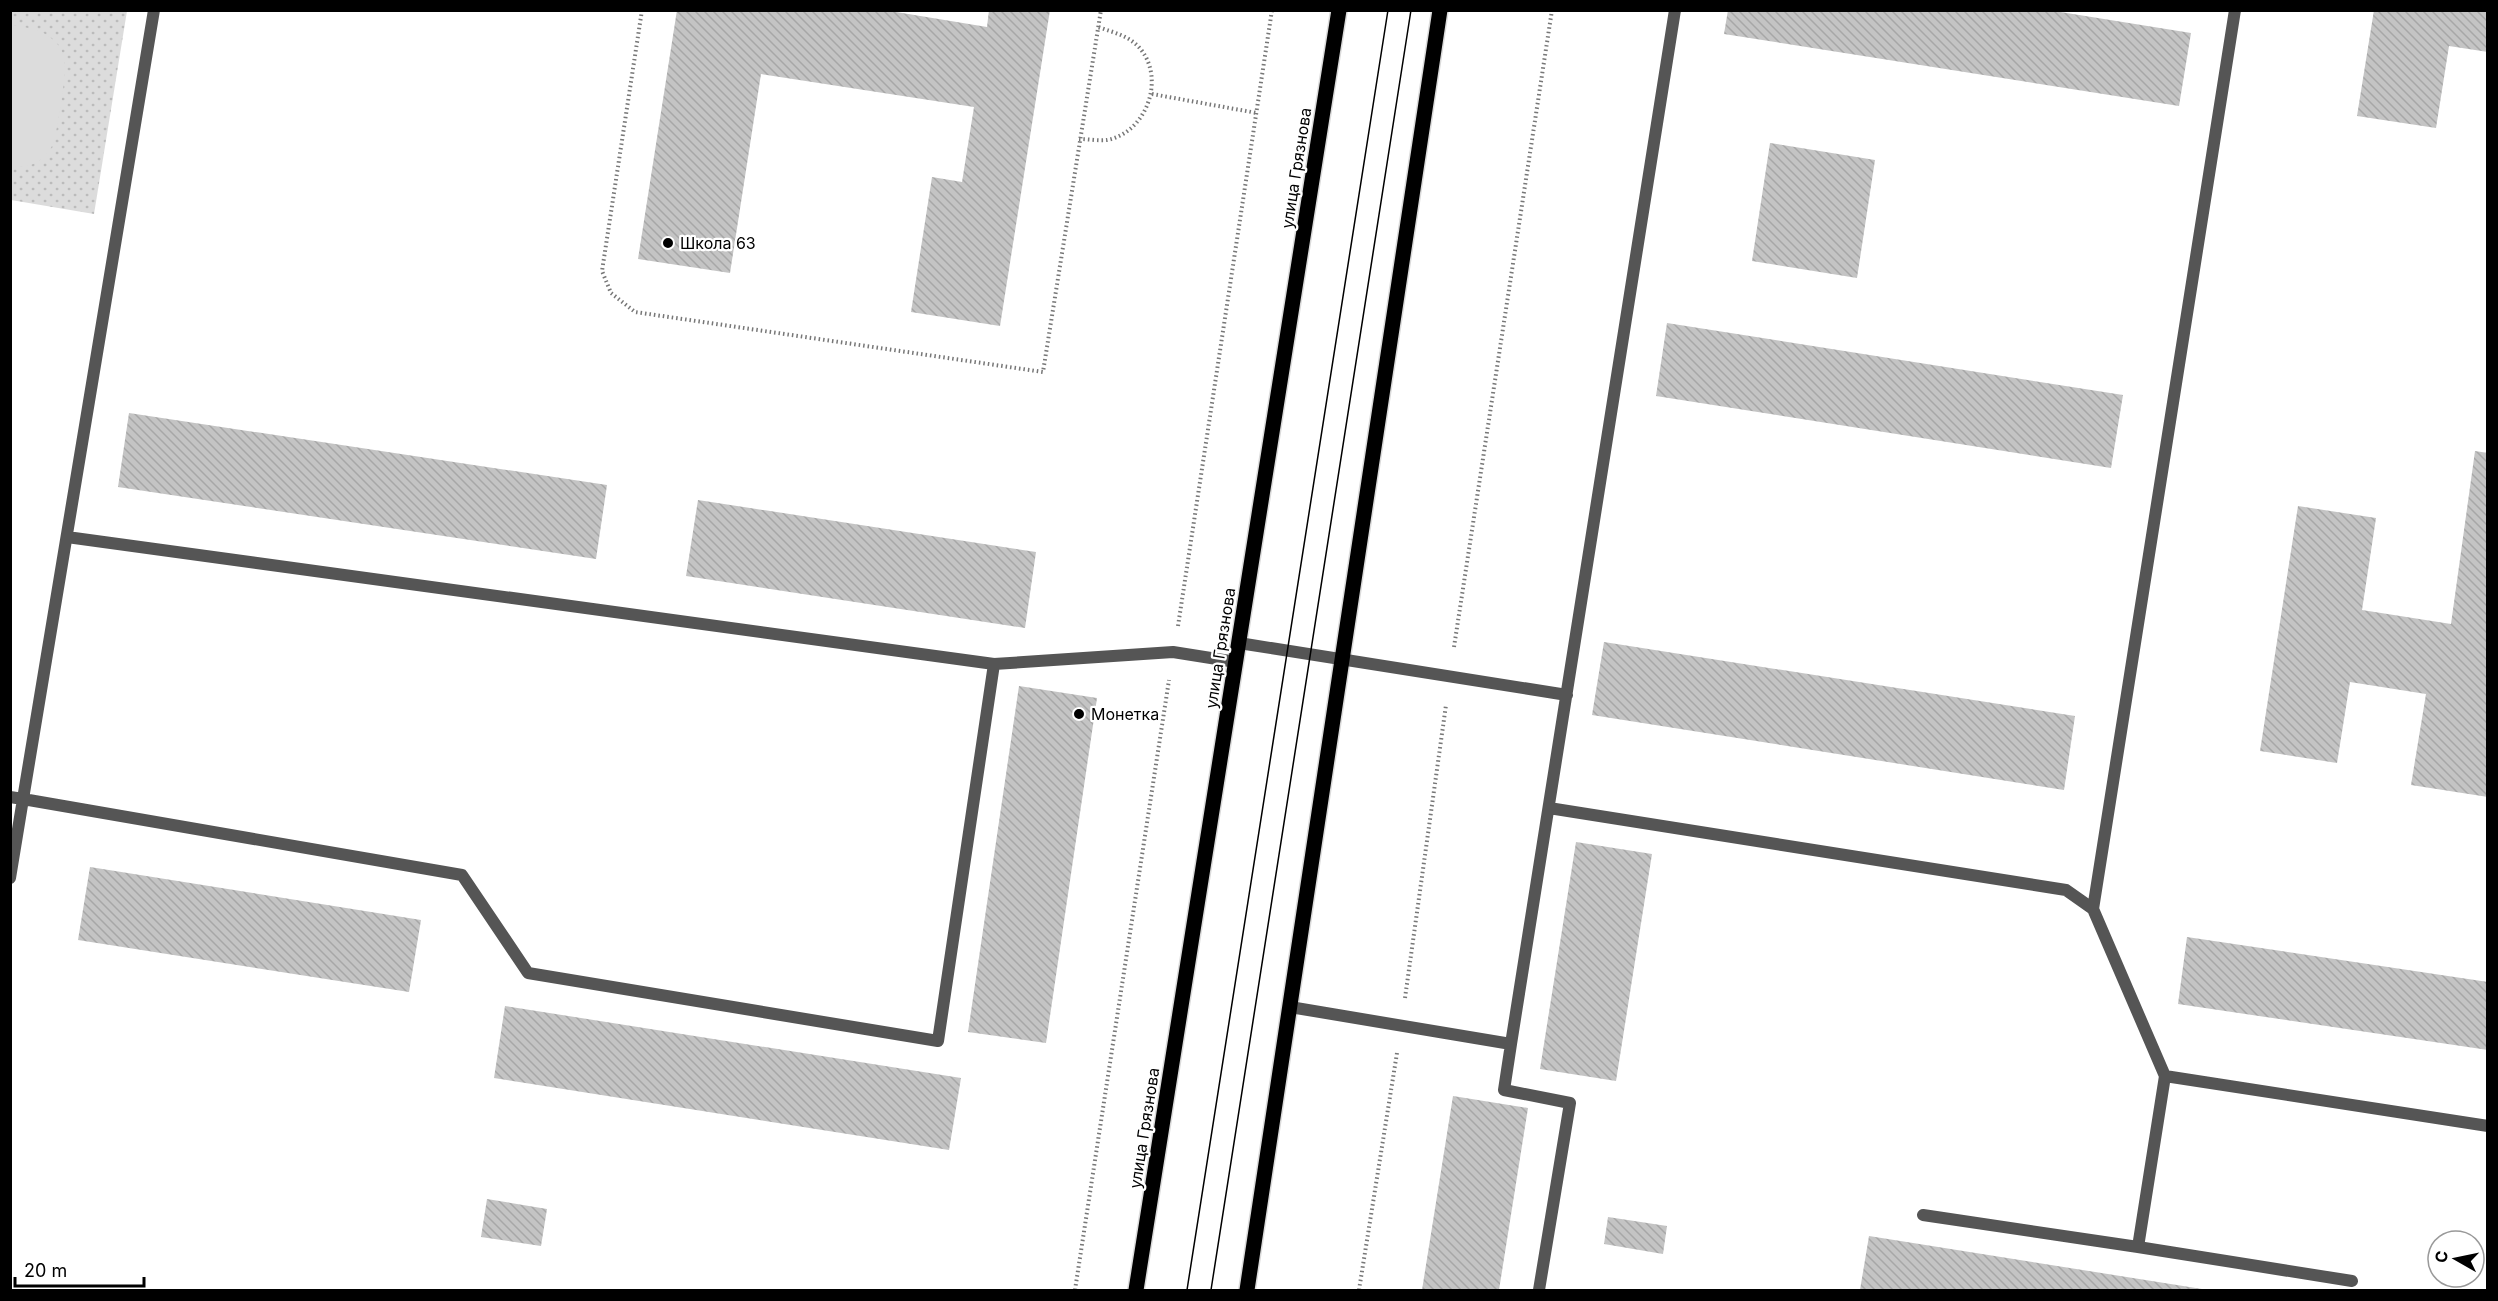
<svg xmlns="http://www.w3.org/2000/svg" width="2498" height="1301" font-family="Inter,sans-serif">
<defs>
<pattern id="green-dots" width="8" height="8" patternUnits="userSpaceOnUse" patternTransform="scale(1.5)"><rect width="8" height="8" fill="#dcdcdc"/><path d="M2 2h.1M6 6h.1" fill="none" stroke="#bbb" stroke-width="1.8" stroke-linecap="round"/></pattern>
<pattern id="building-back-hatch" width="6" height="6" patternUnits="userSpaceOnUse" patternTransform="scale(1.5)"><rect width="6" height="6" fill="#c4c4c4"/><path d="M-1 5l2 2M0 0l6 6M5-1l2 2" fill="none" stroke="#a7a7a7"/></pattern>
</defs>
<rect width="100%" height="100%" fill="#fff"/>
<path fill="url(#green-dots)" d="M10,11h117l-33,203 -83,-14z"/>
<path fill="#dcdcdc" d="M11,25c19,3 36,5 48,21 4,5 6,16 6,22 0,12 -8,68 -13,78 -8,16 -23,23 -41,20z"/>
<path fill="url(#building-back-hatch)" d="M677,10h207l103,17 2,-17h61l-50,316 -89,-14 21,-135 30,5 12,-75 -213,-33 -31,199 -92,-14z
M1728,10h320l143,23 -12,73 -455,-72z
M2374,10h114v42l-39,-6 -13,82 -79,-12z
M1770,143l105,17 -18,118 -105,-17z
M1667,323l456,72 -12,73 -455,-72z
M129,413l478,72 -11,74 -478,-72z
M2475,451l13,2v344l-77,-12 15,-91 -76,-12 -13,81 -77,-12 38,-245 78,12 -14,92 89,14z
M698,500l338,52 -11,76 -339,-52z
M1604,642l471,74 -11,74 -472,-75z
M1019,686l78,12 -51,345 -78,-11z
M1576,842l76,12 -36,227 -76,-12z
M90,867l331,53 -12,72 -331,-52z
M2187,937l301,45v68l-310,-46z
M505,1006l456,72 -12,72 -455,-72z
M1453,1096l75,12 -29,182h-77z
M487,1199l60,10 -6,37 -60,-9z
M1608,1217l59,9 -4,28 -59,-10z
M1869,1236l333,53v1h-342z"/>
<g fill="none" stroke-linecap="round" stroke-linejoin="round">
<defs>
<path id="primary" d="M1136,1290l203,-1280
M1247,1290l193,-1280"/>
</defs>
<use href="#primary" stroke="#dbdbdb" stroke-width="18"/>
<path stroke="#777" stroke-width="4" stroke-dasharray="1.5 3" stroke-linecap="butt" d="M642,10l-40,261 9,22 24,19 408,60 58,-362
M1152,94l105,19
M1079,139c9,0 20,2 28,1 38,-7 58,-58 35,-89 -11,-15 -27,-18 -44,-24
M1178,626l94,-616
M1454,647l98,-637
M1405,998l41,-293
M1075,1290l94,-610
M1359,1290l38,-237"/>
<path stroke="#555" stroke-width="12" d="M67,537l927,127 179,-12 63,10
M1239,643l328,52
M10,797l13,2 131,-789
M1549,808l517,82 27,19 72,167
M10,878l13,-79 439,76 66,98 410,68 56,-377
M2093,909l142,-899
M1290,1007l221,37 164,-1034
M1511,1044l-7,46 66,13 -31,187
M1923,1215l215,32 27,-171 323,50
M2138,1247l214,34"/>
<use href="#primary" stroke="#000" stroke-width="15"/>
<path stroke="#000" stroke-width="1.5" d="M1187,1290l201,-1280
M1211,1290l200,-1280"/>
</g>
<g fill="#000" stroke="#fff" stroke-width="2">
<circle cx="668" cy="243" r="6"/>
<circle cx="1079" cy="714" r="6"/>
</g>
<g text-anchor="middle" stroke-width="4.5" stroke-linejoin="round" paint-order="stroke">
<g font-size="16" fill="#000" stroke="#fff">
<text transform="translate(1296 168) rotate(-81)" y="6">улица Грязнова</text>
<text transform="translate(1220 648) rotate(-81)" y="6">улица Грязнова</text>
<text transform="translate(1144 1128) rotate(-81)" y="6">улица Грязнова</text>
</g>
<g font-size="16" fill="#000" stroke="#fff" text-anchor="start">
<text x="680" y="249">Школа 63</text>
<text x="1091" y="720">Монетка</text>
</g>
</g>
<rect width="2498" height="1301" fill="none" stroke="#000000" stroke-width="24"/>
<g transform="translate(2456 1259) rotate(279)"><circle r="28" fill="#ffffff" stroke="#999999" stroke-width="1.5"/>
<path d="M0-4.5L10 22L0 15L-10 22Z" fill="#000000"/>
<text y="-9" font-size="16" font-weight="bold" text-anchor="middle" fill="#000000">С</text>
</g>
<path d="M15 1277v9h129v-9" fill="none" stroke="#000000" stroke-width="3"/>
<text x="24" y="1277" font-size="18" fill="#000000" stroke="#ffffff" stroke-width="4.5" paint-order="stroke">20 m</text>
</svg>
